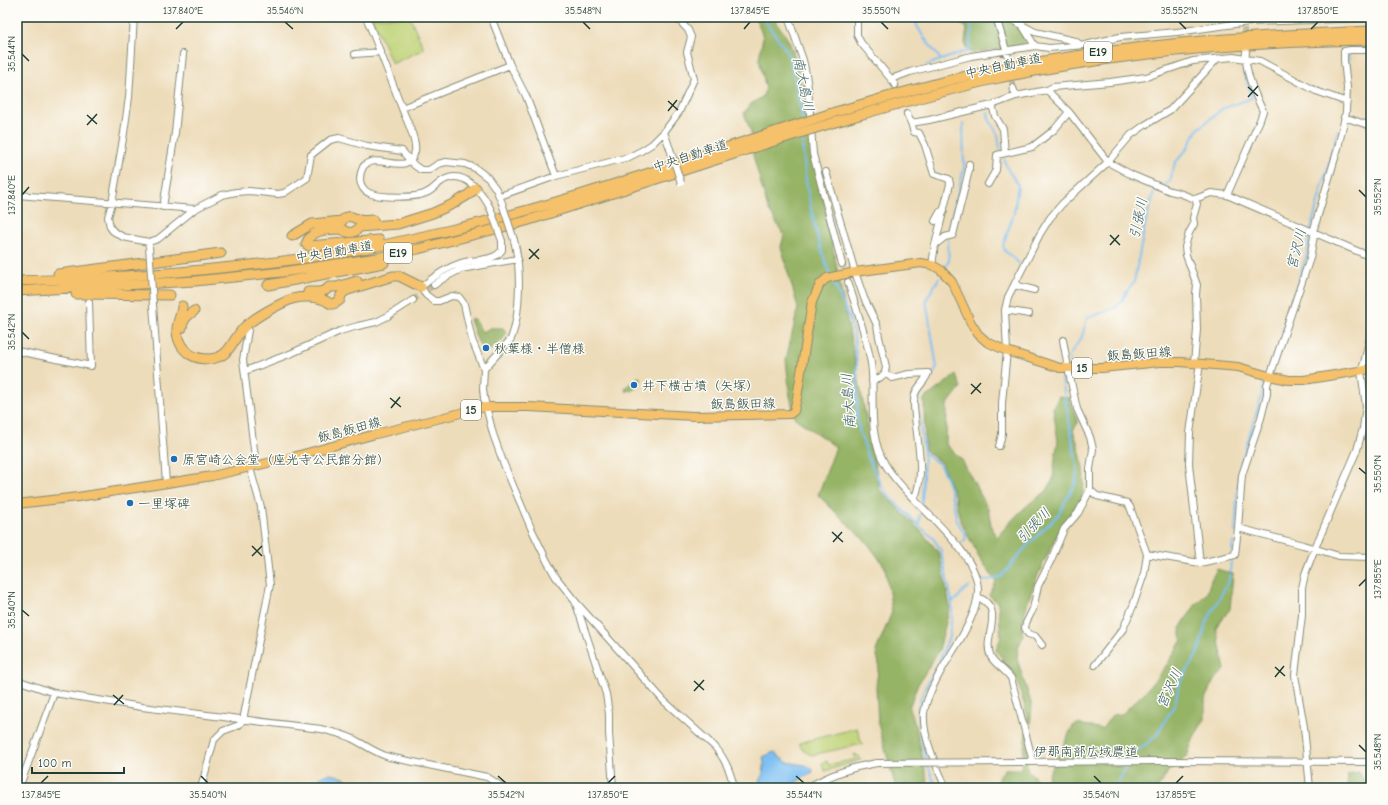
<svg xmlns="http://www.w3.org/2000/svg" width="1388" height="805" font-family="'Comic Neue','Klee One',sans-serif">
<rect width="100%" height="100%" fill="#fdfcf7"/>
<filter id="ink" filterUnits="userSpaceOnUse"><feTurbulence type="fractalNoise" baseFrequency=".025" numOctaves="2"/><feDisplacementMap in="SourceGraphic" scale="8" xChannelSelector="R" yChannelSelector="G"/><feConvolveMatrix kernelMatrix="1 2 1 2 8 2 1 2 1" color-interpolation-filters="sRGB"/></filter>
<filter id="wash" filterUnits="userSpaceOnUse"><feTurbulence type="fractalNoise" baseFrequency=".012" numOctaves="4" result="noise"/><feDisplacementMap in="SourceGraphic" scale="16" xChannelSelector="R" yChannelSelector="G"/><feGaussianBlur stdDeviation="0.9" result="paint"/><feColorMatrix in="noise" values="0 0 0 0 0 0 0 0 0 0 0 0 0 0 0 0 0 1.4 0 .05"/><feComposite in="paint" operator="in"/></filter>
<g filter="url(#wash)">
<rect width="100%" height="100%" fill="#eddcb9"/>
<path fill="#bed275" stroke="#6e8854" d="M372,17h38l14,32 -32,15z
M857,728l5,16 -50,11c-7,-3 -10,-5 -13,-12z
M854,754l5,2 2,4 -36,11 -3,-6v-2l5,-2 1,4 28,-6z"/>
<path fill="#96b466" stroke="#5a784d" d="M753,17h20l16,24 8,22 83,427 41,41 18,22 11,54 -11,43 -22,36 -8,22 7,19 13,61h-33l-18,-64 -2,-38 3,-22 -3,-13 16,-39 -7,-45 -16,-22 -51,-50 18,-48 -41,-29 -5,-22 -4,-36 12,-52 -17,-61 3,-12 -16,-26 -15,-54 -2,-23 -7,-19 7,-9 11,-7 4,-8 -7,-30 4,-22 -5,-14z
M943,17h79l-5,8 8,13v5l-5,3 -48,7 -6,-5 -1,-6 2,-14 -6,-4z
M470,319h5l5,10 3,3 7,-4h13l3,4c-2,8 -9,14 -16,18l-10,-4 -5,-11z
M956,375l5,12 -14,18 -1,39 16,16 26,49 4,21 5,7 18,-20 15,-14 17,-12 6,-12 2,-20 3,-18 -5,-33 6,-12 10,2 9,25 -5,7c7,20 13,41 10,63 -2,12 -14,23 -21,33 -12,22 -45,87 -39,110l-5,12 -1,11 15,47 -5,49v14l13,14 6,-1 5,-13 22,-43 6,-2 23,5 10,-14 10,-1 23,-22 21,-26 16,-26 -2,-12 16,-24 11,-11 4,-13 6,-11 16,5 -3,35 -14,18 9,43 -11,10 -9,19v20l-10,16 -8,21 -18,14 -11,18h-161l1,-10 7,-9h16l7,-52 -12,-40 -20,-27 5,-13 -2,-23 -1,-11 -9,-8 7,-13 -18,-27 -18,-35 -6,-26 -13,-31 -16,-13 -1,-51z
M638,377l3,1 -1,7 -8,6 -4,-1 -1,2 -2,-2 2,-4z
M1359,772l6,10 6,2v4h-24l1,-14z"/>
<path fill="#7dbff2" stroke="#4e7e93" d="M774,752l12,10 19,3 7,3 1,4 -27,16h-27c1,-11 8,-19 4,-31z
M329,774c12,1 19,5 27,14h-44l10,-12z"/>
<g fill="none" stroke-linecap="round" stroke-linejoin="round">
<path stroke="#7dbff2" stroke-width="2" d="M762,17l24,33 5,13 10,48 1,9
M919,17l-3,7 7,12 18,24
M1358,23l2,-1
M1348,46l2,38 -1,29
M969,52l3,-30 3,-5
M927,65l42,-15
M988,113l1,6 9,16 2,14
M802,135c2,48 11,94 28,140
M1004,159l3,9 11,17 -4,28 -11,32 2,6 15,13
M1163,186l7,-5 5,-18 12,-14 10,-19 25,-21 30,-11 -10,-34
M948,234l16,-66 -1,-45
M945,267l4,-6 -1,-23
M832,279l17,38 5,19 3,28v53l3,16 8,24 16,34 29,29 20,18 8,13 11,51v15l-3,20 -11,27 -16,30 -4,14 4,35 5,17
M1282,331l26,-80 1,-16 29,-105
M1070,362l-1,-6 13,-19 5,-19 28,-10 7,-7 5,-10 7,-9 11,-57 9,-34
M1268,370l8,-21
M924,453l15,11 6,11 6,17 6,29 9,15 -1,4 -4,3
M922,502l2,-49 -7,-52 5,-10 15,-23 -11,-68 13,-22
M919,526l1,-11
M1235,532l4,-63 22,-71 3,-17
M1232,552l1,-10
M984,581l17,-4 23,-28 34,-34 18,-33 1,-15 -15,-88 4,-5
M952,602c8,-3 8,-11 17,-15
M1131,760l4,-7 21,-17 19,-32 4,-20 19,-31 8,-30 23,-43 2,-18
M928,765l4,12 5,11
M1115,788l13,-25"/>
</g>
</g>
<g filter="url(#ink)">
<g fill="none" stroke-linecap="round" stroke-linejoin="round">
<path stroke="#c4bc9e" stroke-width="6" stroke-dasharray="6 3" stroke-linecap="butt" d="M1244,28l1,12
M1010,72l3,16
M895,85l12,29
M413,300l21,-15"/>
<defs>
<path id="minor" d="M134,17l-5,80 -5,36 -12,70 -4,14 2,10 3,4 10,6 26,5 9,-3 37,-30 27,-14 14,-3 13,-1 29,3 6,-1 23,-15 4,-23 19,-15 9,-2 28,8 35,5 12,14 7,5h8l9,-6 8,-2 19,2 10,4 13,10 8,11 6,14
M366,17c13,31 25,62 37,94 4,10 14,30 12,40 -6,28 -39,-1 -52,16 -2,4 -3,8 -3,12 0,6 4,12 9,14 10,5 48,5 57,0 8,-3 12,-11 20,-14 20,-9 38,16 45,31
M491,17l19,48 16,31 30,80
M788,17l15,43 3,14 2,14 5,66 29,110
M857,17v18l4,8 30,36 4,6
M998,17l-1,3 12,40
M1007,17l28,15 40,9 6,4
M1018,17l2,5 15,24
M17,18l2,-1
M355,54l26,-2
M891,79l19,-7 61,-16 64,-10 14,2 36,-3 35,-8 57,-5 72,-10 122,-4
M1013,88l3,8
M1047,90l22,22 39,50 24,13 38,16 9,2 16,6 16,-6 16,2 144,62
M992,105l3,11 8,13 2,24
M402,108l108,-43
M907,114l4,9 18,-3 63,-15 24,-9 31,-6 6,-3 57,-5 36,-5 47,-16 40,-4 27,4 56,30 31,11
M1344,117l27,9
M911,123l3,9 5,1 6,12 9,29 15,5 1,5 -15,61 -3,20
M664,132l6,17
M826,172l29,100 9,26 13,27 2,12 7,30 -1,6 -4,4 -9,4
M988,184l8,-14 1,-15 35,-8 22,-17 15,-18
M17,195l178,14
M1227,195l33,-75 3,-9c-8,-16 -19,-42 -17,-60
M500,196l56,-20 73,-19 12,-6 11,-7 12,-12 15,-20 15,-33 -7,-27 4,-15 -3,-7 -12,-13
M163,207l12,-74 8,-79
M935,221l5,-9 4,-2
M502,241v9c-8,12 -29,9 -41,13 -16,5 -28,14 -40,24l5,8 8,6h5l13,-5 7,1 5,7 8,36 12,29 -1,20 1,9 9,36 10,28 28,66 16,33 9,16 18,23 90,101 51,46c11,13 16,25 19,41
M935,245l10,-8 8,-2 16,-65v-6
M848,282c8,26 18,53 23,81 5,34 -5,69 14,101 21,37 93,84 93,126 0,16 -9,34 -17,48 -12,20 -34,52 -37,75 -2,24 13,54 22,75
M434,285l10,-7 17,-9 57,-10
M1014,285l20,5
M153,305l13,178
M1005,310l24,4
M248,330l-5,30 13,106
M1063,340l5,28 9,41 13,28 3,12 -3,20v21l7,6 30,7 3,4 17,47 53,9 35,-8 3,-27 65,17 36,11 32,1
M17,351l74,15 -2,-64
M1194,363l3,-33 -1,-36 1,-9 -11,-30 -1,-8 4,-14 5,-9 -1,-6 4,-14 -2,-5
M1200,363l-10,70 -1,31 11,99
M484,369l27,-30c10,-26 10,-72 3,-99
M245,371l47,-18 48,-22 18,-5 18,-4 12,-6 25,-16
M885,373l7,5 17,-4 19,-1c-3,9 -11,14 -13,21 -2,7 -1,15 0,22 2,26 11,59 -1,83
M999,446l3,-12v-31l5,-52 -2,-41 3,-13 32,-63 10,-16 12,-14 46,-42 23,-27 14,-10 25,-15 47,-51
M1238,528l4,-53 19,-57 6,-24v-9l43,-127 4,-22 -1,-4 25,-84 8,-36 1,-24 -3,-28v-9l7,-1h20
M978,597c29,13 3,40 13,60 3,6 14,13 20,21l22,84
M575,601l31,93 3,20v19l4,55
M1042,645l-7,-9 -7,-2 -3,-6 1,-5 7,-14 5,-23 13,-26 13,-31 14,-16 12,-23
M1095,665l28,-36 10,-23 11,-32 3,-20
M17,680l37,13 88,14 179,22c10,3 20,4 30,9 13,6 24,15 38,19l98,20 17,11
M1020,762l142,-1 209,1
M19,788l35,-95
M201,788l13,-48 9,-9 16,-6 4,-5 27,-135 -9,-78 -11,-39
M807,788c22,-13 44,-21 70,-25
M1310,788l-6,-61 -9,-52 7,-60v-27l3,-14 10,-26 42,-98 6,-22 3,-22 -5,-35 3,-8 7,-30"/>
<path id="major" d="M17,504l61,-7 134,-21 77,-18 83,-23 113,-28h44l165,9 96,-2 4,-3 3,-13 15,-96 8,-18 7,-6 28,-6 66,-9 11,2 9,5 11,12 19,41 7,11 9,8 20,9 53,17h42l58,-6h20l58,5 31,9 20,4h15l67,-11"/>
<path id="highway" d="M832,113c52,-15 104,-31 157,-42 127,-26 253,-35 382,-40
M835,122c52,-15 103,-30 155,-42 125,-27 253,-38 381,-40
M292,236l20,-12 30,-3c6,-8 11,-3 18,-1 4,1 9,0 13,0
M306,244c6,-16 22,-14 36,-15 6,5 13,5 17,-2l39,-3 35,-11 20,-9 15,-9 8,-7
M309,246l70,-6
M58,274l163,-21
M17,281c106,-3 212,-11 317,-27 39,-6 78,-15 116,-24 106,-24 209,-61 312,-94
M268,285l116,-22
M17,291l178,-10 87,-9 95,-14 41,-9 108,-28 239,-77
M308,292h11l7,-2 3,-3h7l21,-6
M76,294l94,1
M182,306c0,9 -6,16 -5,26 1,10 6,18 14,23 5,3 12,4 18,4 24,-1 23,-24 39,-35 11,-9 26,-17 39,-23 10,-5 27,-5 37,-1 3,1 4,3 8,4 3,0 5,-2 8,-4l1,-5 4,-4 48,-15h6l22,11
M182,328c1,-9 5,-12 12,-17"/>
</defs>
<use href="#minor" stroke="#868c76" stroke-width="8"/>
<use href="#major" stroke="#868c76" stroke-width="10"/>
<use href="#highway" stroke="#868c76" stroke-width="11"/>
<use href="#minor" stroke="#fff" stroke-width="6"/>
<use href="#major" stroke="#f5c16b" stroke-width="8"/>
<use href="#highway" stroke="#f5c16b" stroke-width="9"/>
<defs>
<path id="minor-bridge" d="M670,149l11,34
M502,203l12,37
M491,210l11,31
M149,246l4,59
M877,763l143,-1"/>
<path id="highway-bridge" d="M762,136l70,-23
M765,144l70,-22"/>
</defs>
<use href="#minor-bridge" stroke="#868c76" stroke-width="8" stroke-linecap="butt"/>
<use href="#highway-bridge" stroke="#868c76" stroke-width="11" stroke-linecap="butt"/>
<use href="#minor-bridge" stroke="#fff" stroke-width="6"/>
<use href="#highway-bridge" stroke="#f5c16b" stroke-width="9"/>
</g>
</g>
<path fill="none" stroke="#1f3d34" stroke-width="1.5" d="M285,22l8,7M583,22l7,7M881,22l7,7M1179,22l7,7M176,29l7,-7M744,29l6,-7M1311,29l7,-7M22,54l7,7M1248,87l10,9M1248,97l10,-11M668,101l10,9M668,111l9,-11M87,115l10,9M87,125l10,-11M1359,190l7,7M22,195l7,-8M1110,235l10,10M1110,245l9,-10M529,249l10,10M529,259l10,-10M22,332l7,7M971,384l10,9M971,394l10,-11M390,398l11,9M391,408l9,-11M1359,468l7,6M832,532l11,10M833,542l9,-10M252,546l10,10M252,556l10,-10M1359,586l7,-7M22,610l7,6M1275,667l10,9M1275,677l9,-11M694,681l10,9M694,691l10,-11M113,695l11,9M114,705l9,-10M1359,745l7,7M201,776l7,7M498,776l8,7M796,776l8,7M1094,776l7,7M41,783l7,-7M608,783l7,-7M1176,783l7,-7"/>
<g fill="#1f6fb2" stroke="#fdfcf7" stroke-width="1.5">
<circle cx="486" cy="348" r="4"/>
<circle cx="634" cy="385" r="4"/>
<circle cx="174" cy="459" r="4"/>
<circle cx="130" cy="503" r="4"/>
</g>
<g text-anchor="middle" stroke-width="3" stroke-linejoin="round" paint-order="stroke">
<g fill="#fdfcf7" stroke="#62766e" stroke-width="1">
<rect x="1084" y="42" width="28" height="20" rx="3"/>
<rect x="384" y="243" width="28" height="20" rx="3"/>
<rect x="1072" y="358" width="20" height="20" rx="3"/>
<rect x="461" y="400" width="20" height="20" rx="3"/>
</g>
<g font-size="12" font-weight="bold" fill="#1f3d34">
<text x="1098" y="56">E19</text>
<text x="398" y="257">E19</text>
<text x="1082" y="372">15</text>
<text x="471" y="414">15</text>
</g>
<g font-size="13" fill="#1f3d34" stroke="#fdfcf7">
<text transform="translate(1003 65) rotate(-12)" y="5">中央自動車道</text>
<text transform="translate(690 155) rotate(-18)" y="5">中央自動車道</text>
<text transform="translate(334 251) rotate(-9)" y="5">中央自動車道</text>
<text transform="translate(1139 353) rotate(-4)" y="5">飯島飯田線</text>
<text transform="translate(743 403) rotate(-1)" y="5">飯島飯田線</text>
<text transform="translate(349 429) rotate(-15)" y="5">飯島飯田線</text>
<text x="1086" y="756">伊那南部広域農道</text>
</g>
<g font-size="13" fill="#1f3d34" stroke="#fdfcf7" text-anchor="start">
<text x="494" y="353">秋葉様・半僧様</text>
<text x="642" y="390">井下横古墳（矢塚）</text>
<text x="182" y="464">原宮崎公会堂（座光寺公民館分館）</text>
<text x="138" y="508">一里塚碑</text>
</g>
<g font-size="14" font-style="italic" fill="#365e64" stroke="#fdfcf7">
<text transform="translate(804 84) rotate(78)" y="5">南大島川</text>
<text transform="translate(1138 218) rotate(-78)" y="5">引張川</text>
<text transform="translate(1296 249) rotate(-76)" y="5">宮沢川</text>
<text transform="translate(848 401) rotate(-94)" y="5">南大島川</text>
<text transform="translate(1033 525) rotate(-46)" y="5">引張川</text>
<text transform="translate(1169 688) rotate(-66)" y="5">宮沢川</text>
</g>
</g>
<rect width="1388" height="805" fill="none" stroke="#fdfcf7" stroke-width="44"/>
<path d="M32 767v6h92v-6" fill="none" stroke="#1f3d34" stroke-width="2"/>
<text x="38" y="767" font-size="12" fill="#1f3d34" stroke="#fdfcf7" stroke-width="3" paint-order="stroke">100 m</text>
<rect x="22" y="22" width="1344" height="761" fill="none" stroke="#1f3d34" stroke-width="1.5"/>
<g font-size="10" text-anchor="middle" fill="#1f3d34">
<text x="183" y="14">137.840°E</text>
<text x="285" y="14">35.546°N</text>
<text x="583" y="14">35.548°N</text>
<text x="750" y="14">137.845°E</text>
<text x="881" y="14">35.550°N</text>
<text x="1179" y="14">35.552°N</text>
<text x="1318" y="14">137.850°E</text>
<text transform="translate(11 54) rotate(-90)" y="4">35.544°N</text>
<text transform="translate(11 195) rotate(-90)" y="4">137.840°E</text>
<text transform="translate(1377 197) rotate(-90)" y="4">35.552°N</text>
<text transform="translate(11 332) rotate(-90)" y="4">35.542°N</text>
<text transform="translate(1377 474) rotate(-90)" y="4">35.550°N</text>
<text transform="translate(1377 579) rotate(-90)" y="4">137.855°E</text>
<text transform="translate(11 610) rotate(-90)" y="4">35.540°N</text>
<text transform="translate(1377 752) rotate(-90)" y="4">35.548°N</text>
<text x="41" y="798">137.845°E</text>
<text x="208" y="798">35.540°N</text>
<text x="506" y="798">35.542°N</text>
<text x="608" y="798">137.850°E</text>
<text x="804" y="798">35.544°N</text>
<text x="1101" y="798">35.546°N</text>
<text x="1176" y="798">137.855°E</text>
</g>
</svg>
